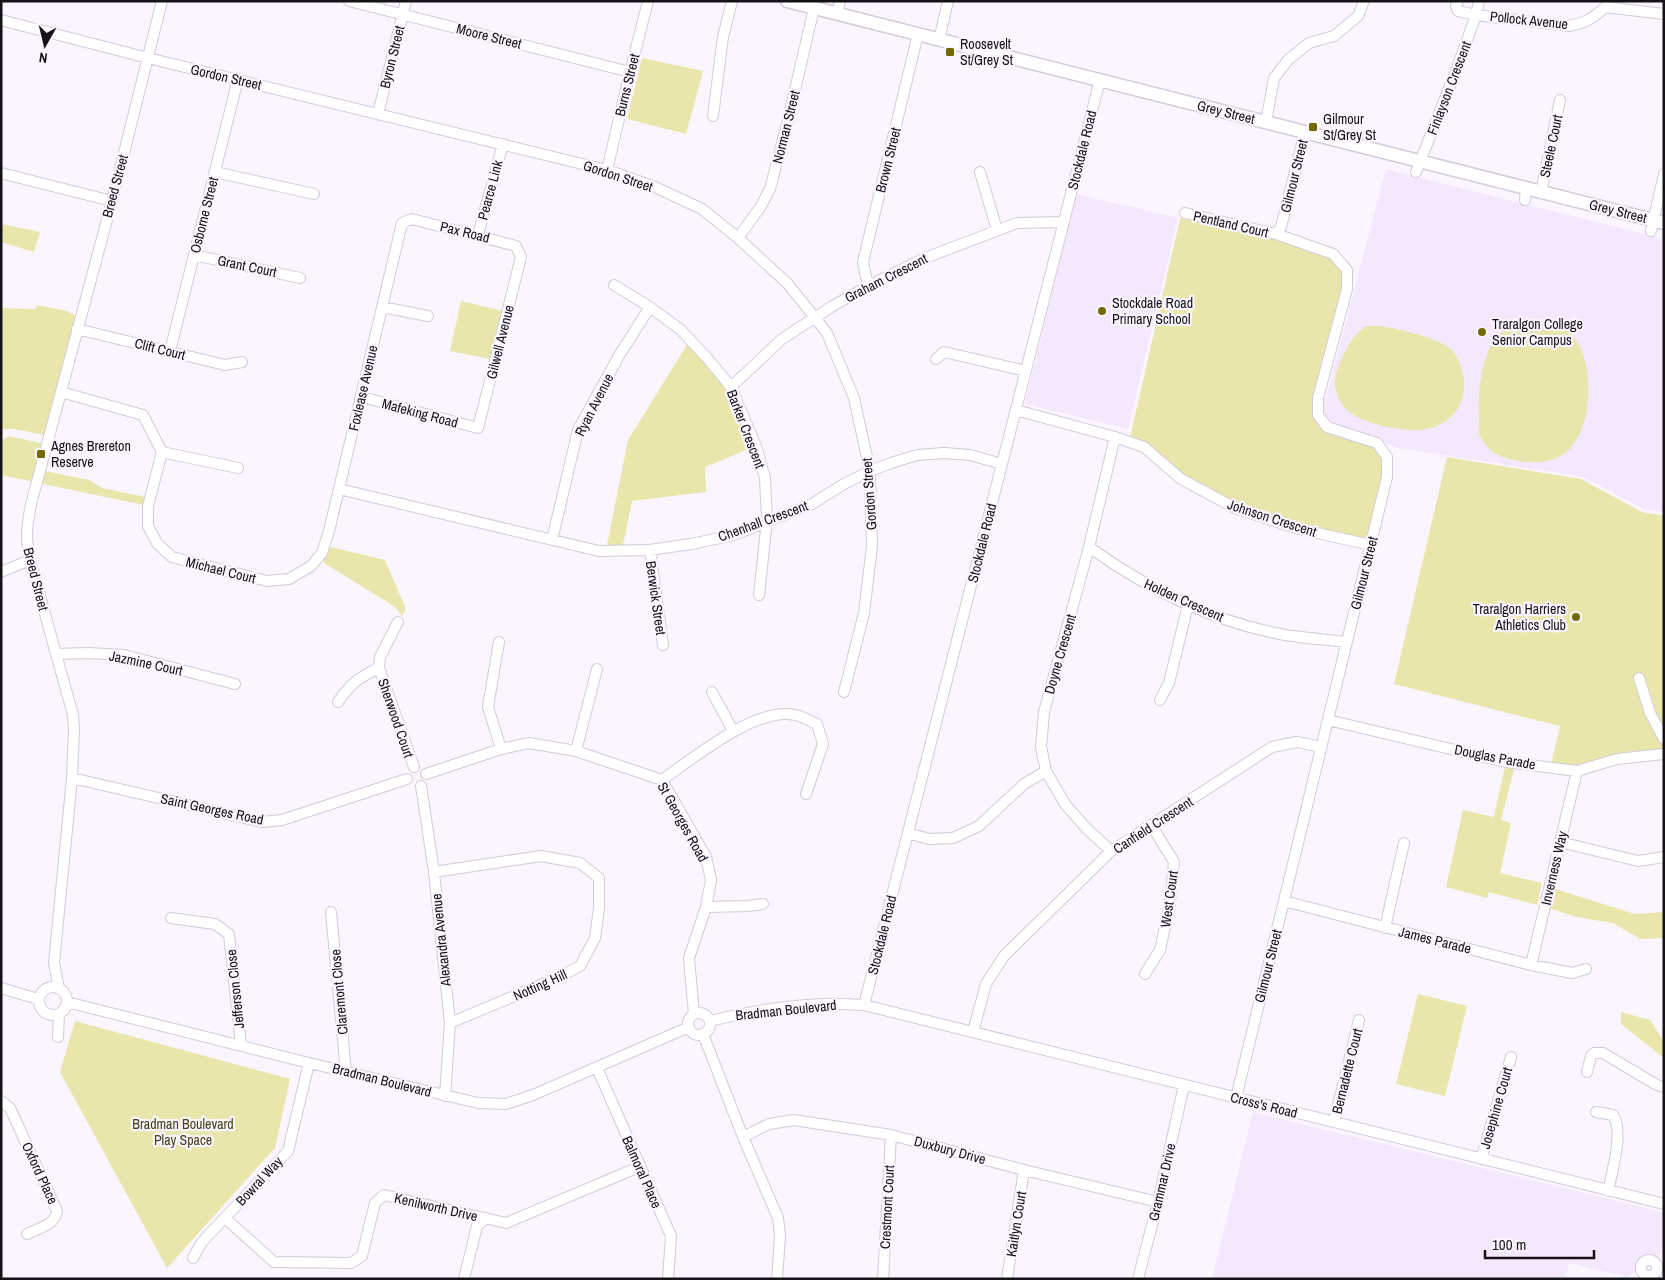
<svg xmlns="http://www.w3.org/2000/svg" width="1665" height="1280" font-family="'Archivo Narrow',sans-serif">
<rect width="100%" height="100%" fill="#faf5fe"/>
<path fill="#f4e8fe" d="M1386,169l278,70v273l-21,-3 -59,-32 -185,-29 -69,-25 -7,-11 1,-6z
M1076,194l102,24 -50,211 -103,-25z
M1253,1112l409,100 2,1v38l-36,26 -59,-14 -4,16h-353z"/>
<path fill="#e9e6ac" d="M642,58l61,13 -17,63 -59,-15z
M1185,213l148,41 14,16 -29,128 9,29 50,16 10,14 -16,88 -136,-37 -106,-66 51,-223z
M1,224l39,8 -6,20 -33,-10z
M461,301l46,11 -12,48 -45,-9z
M37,305l30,6 9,5 -31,119 -31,-6h-13v-121l34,1z
M1531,321c12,0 26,-1 36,8 32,26 29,116 -13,130 -18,6 -39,3 -56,-4 -8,-3 -14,-12 -18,-19 -2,-5 -1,-11 -1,-15 -1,-25 1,-61 16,-82 9,-12 22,-14 36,-18z
M1380,326c18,3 62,12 74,26 2,2 4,7 5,10 15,33 -4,66 -40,68 -20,1 -57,-6 -72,-20 -8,-7 -13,-21 -12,-31 2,-14 17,-45 30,-52 4,-2 10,-1 15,-1z
M690,340l41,47 25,59 -51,21 1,25 -74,9 -9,44h-16l21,-105z
M9,436l36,8 -4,26 48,10 13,8 48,10 -2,8 -147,-31v-34z
M1447,457l134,22 61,33 22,4v238l-87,17 -27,-3 10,-42 -166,-42z
M331,547l54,13 21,49 -4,7 -7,-9 -71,-44 -2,-10z
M1506,762l8,7 -13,51 10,3 -11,50 42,10 -5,22 -48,-13 -2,6 -41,-11 17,-77 31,7z
M1549,887l86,27 29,-2v26l-24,1 -27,-16 -36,-6 -32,-10z
M1418,994l49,12 -22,90 -49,-12z
M1621,1012l29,8 14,22v16l-43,-34z
M75,1021l215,58 -15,69 -108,120 -107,-196z"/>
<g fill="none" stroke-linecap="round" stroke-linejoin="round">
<defs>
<path id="minor" d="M349,1l281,71
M1458,1l-2,5 2,5 18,4 93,11c16,-3 25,-8 36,-19
M1605,7l59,7
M837,14l3,-13
M1,20l147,38 459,112 48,17 47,22 36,29 50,46 39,49 27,65 16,73 2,75 -8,67 -20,79
M939,40l9,-39
M378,114l28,-113
M713,116l10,-79 9,-36
M1266,122l8,-44 14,-18 21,-17 25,-7 24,-20 6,-15
M607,170l23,-98 18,-71
M215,172l99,22
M980,172l17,58
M1416,172l41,-104 19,-53 3,-14
M1,173l111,28
M1541,192l19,-92
M1525,200l1,-12
M1185,213l91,21
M1651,231l13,-57
M478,235l25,-91
M738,238l23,-32 9,-17 18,-69 26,-112
M194,255l106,23
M614,285l36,22 31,23 27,29 23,28 25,59 9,32 2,42 -8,75
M868,286l-5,-24 55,-228
M382,307l46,9
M77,329l148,36 17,-3
M170,351l68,-272
M936,359l8,-7 82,19
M731,387l51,-48 49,-32 37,-21 57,-28 92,-35 47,-1
M61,392l82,23 19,37 -14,54v20l9,17 15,14 95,24 22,-2 22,-13 11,-13 7,-22 73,-308 10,-4 104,27 5,11 -43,171 -116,-31
M1016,410l99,27 29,10 37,32 54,29 64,21 72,16
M162,452l76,16
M339,489l260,62 51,-1 41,-6 43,-9 78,-31 32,-20 26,-13 21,-8 26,-8 27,-2 26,2 32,9
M552,540l26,-110 42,-76 30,-47
M1089,547c56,40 117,72 186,86 23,5 48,6 72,9
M650,550l13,95
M1,572l29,-12
M398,622l-18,35 -1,11 35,99
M499,642l-11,65 13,42
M56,654l32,-1 36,2 111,29
M1639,678l11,35 14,26
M712,692l21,39
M1160,700l9,-17 19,-78
M338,702c13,-19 20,-24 41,-34
M1328,720l178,42 71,9 40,-12 47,-5
M576,751l21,-82
M426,774l75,-25 28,-6 47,8 86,29 44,77 5,23 -5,27 -17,51 5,56
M72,778l190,44 20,-2 125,-41
M662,780c32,-22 94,-74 133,-65 7,1 15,6 22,9l6,20 -17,50
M421,786l13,86 16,151 -5,73
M908,833l21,6 24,-1 26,-12 45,-42 22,-13
M1560,842l78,19 26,-4
M1111,851l-25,-23 -21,-24 -19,-33 -5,-24 3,-35 45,-165 26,-110
M434,872l107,-16 39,7 19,15v30l-4,30 -15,28 -23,12 -107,45
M1284,901l247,64 41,8 14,-4
M706,907l43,-1 14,-2
M331,912l15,160
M171,918l44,6 14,10 12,112
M1385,928l19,-85
M1531,965l46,-194
M1145,974l15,-24 10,-47 4,-41 -22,-36
M39 1001a14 14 0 1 1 28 0a14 14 0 1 1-28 0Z
M1,988l37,11
M59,989l-5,-26 18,-185 2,-48 -1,-15 -43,-155c-5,-22 -3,-35 1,-56l81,-303 50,-200
M67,1002l234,59 177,42 28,1 27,-9 156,-68
M864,1005l236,-925
M688 1024a11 11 0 1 1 22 0a11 11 0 1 1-22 0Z
M710,1021c37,-9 76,-16 115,-17 13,-1 26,1 39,1l800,199
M973,1032l13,-48 18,-28 107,-105 161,-104 25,-5 24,5
M703,1034l40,103 35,81 2,18 -3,43
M58,1037l1,-23
M597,1068l74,168 -3,43
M1587,1072l4,-16 3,-3h9l54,32 7,2
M1236,1098l151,-621v-20l-10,-14 -50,-16 -9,-12v-17l29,-109v-19l-14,-16 -57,-20 5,-7 24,-95
M1,1101l9,7 47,103c-2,14 -18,17 -30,23
M1596,1112l17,3c11,17 -1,57 -5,76
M1334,1122l25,-102
M743,1137l26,-13 25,-4 97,15 133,35 134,32
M1481,1159l30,-102
M225,1218l49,44 77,1 11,-7 13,-53 9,-8 122,28 133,-56
M193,1258l9,-16 86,-91 21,-88
M1641 1268a8 8 0 1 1 16 0a8 8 0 1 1-16 0Z
M464,1279l13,-53 9,-8
M883,1279l8,-144
M1007,1279l17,-109
M1138,1279l20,-77 26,-117"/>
<path id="major" d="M787,1l877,222"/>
</defs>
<use href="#minor" stroke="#d3cbd9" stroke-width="12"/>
<use href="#major" stroke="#d3cbd9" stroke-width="15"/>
<use href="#minor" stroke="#fff" stroke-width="10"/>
<use href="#major" stroke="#fff" stroke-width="12"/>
</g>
<g fill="#716a04" stroke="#faf5fe" stroke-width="2">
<rect x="945" y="47" width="10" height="10" rx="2.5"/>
<rect x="1308" y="122" width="10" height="10" rx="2.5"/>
<circle cx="1102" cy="311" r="5"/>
<circle cx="1482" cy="332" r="5"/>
<rect x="36" y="449" width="10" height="10" rx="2.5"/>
<circle cx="1576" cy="617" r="5"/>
</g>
<g text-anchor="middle" stroke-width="4.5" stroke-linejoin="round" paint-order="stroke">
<g font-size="14" fill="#151217" stroke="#faf5fe">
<text transform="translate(1529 20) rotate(6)" y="5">Pollock Avenue</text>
<text transform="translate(489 36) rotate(14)" y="5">Moore Street</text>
<text transform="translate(392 57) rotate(-76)" y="5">Byron Street</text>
<text transform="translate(226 77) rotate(13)" y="5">Gordon Street</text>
<text transform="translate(627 85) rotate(-76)" y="5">Burns Street</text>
<text transform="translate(1449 88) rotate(-69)" y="5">Finlayson Crescent</text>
<text transform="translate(1226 112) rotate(14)" y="5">Grey Street</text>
<text transform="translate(786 127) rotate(-76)" y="5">Norman Street</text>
<text transform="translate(1551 146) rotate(-78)" y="5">Steele Court</text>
<text transform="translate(1082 150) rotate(-76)" y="5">Stockdale Road</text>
<text transform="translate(888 160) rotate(-76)" y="5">Brown Street</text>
<text transform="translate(618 176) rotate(18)" y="5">Gordon Street</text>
<text transform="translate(1294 176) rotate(-76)" y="5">Gilmour Street</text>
<text transform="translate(115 186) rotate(-75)" y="5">Breed Street</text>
<text transform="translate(490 190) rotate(-75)" y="5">Pearce Link</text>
<text transform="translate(1618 211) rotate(14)" y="5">Grey Street</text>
<text transform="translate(204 215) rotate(-76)" y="5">Osborne Street</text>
<text transform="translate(1231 224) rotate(13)" y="5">Pentland Court</text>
<text transform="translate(465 232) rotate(14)" y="5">Pax Road</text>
<text transform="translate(247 266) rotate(12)" y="5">Grant Court</text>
<text transform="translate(886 278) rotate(-27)" y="5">Graham Crescent</text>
<text transform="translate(500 342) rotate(-76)" y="5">Gilwell Avenue</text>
<text transform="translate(160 349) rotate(14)" y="5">Clift Court</text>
<text transform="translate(363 388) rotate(-77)" y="5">Foxlease Avenue</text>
<text transform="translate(594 405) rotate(-63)" y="5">Ryan Avenue</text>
<text transform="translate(420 413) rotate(15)" y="5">Mafeking Road</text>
<text transform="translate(746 429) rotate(69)" y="5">Barker Crescent</text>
<text transform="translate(869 494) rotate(-94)" y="5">Gordon Street</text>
<text transform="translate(1272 518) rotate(18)" y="5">Johnson Crescent</text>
<text transform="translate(763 521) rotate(-20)" y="5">Chenhall Crescent</text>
<text transform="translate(982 543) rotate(-76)" y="5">Stockdale Road</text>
<text transform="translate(221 570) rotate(14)" y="5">Michael Court</text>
<text transform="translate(1364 573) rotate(-76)" y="5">Gilmour Street</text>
<text transform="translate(36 579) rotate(76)" y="5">Breed Street</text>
<text transform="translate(656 598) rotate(82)" y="5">Berwick Street</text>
<text transform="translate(1184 600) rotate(24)" y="5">Holden Crescent</text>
<text transform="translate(1060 654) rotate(-74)" y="5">Doyne Crescent</text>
<text transform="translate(146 663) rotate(12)" y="5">Jazmine Court</text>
<text transform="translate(396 718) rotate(71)" y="5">Sherwood Court</text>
<text transform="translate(1495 757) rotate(11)" y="5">Douglas Parade</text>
<text transform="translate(212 809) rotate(12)" y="5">Saint Georges Road</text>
<text transform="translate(683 822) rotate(61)" y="5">St Georges Road</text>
<text transform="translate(1153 825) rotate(-33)" y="5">Canfield Crescent</text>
<text transform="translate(1554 868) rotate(-77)" y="5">Inverness Way</text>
<text transform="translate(1169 899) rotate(-82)" y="5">West Court</text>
<text transform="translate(882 935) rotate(-76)" y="5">Stockdale Road</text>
<text transform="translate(441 940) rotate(-96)" y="5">Alexandra Avenue</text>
<text transform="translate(1435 940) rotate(14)" y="5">James Parade</text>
<text transform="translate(1268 966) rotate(-76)" y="5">Gilmour Street</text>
<text transform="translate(540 985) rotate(-24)" y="5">Notting Hill</text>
<text transform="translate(235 989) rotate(-96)" y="5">Jefferson Close</text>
<text transform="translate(339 992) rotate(-95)" y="5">Claremont Close</text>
<text transform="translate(786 1010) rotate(-6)" y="5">Bradman Boulevard</text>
<text transform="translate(1347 1071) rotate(-76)" y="5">Bernadette Court</text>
<text transform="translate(382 1080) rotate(14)" y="5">Bradman Boulevard</text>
<text transform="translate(1264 1105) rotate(14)" y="5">Cross's Road</text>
<text transform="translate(1496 1108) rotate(-74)" y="5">Josephine Court</text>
<text transform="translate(950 1150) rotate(15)" y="5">Duxbury Drive</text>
<text transform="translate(642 1172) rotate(66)" y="5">Balmoral Place</text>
<text transform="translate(40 1173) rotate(65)" y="5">Oxford Place</text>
<text transform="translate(259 1181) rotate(-47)" y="5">Bowral Way</text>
<text transform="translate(1162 1182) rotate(-77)" y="5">Grammar Drive</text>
<text transform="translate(436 1207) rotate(13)" y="5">Kenilworth Drive</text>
<text transform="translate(887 1207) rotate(-87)" y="5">Crestmont Court</text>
<text transform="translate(1016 1224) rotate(-81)" y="5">Kaitlyn Court</text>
</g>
<g font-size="14" fill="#151217" stroke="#faf5fe" text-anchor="start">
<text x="960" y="49">Roosevelt<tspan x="960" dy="16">St/Grey St</tspan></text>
<text x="1323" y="124">Gilmour<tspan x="1323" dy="16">St/Grey St</tspan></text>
<text x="1112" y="308">Stockdale Road<tspan x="1112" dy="16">Primary School</tspan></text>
<text x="1492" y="329">Traralgon College<tspan x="1492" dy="16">Senior Campus</tspan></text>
<text x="51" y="451">Agnes Brereton<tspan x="51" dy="16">Reserve</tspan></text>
<text x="1566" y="614" text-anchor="end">Traralgon Harriers<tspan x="1566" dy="16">Athletics Club</tspan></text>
</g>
<g font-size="14" fill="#464215" stroke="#faf5fe">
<text x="183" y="1129">Bradman Boulevard<tspan x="183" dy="16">Play Space</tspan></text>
</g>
</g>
<rect width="1665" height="1280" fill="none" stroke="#151217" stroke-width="5"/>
<g transform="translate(45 45) rotate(188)" stroke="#faf5fe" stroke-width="4" paint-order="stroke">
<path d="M0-4L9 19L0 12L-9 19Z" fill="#151217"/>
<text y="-8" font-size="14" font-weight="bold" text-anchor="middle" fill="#151217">N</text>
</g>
<path d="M1485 1250v8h109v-8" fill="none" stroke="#151217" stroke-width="2.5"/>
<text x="1492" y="1250" font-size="15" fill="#151217" stroke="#faf5fe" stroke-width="4" paint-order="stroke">100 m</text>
</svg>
